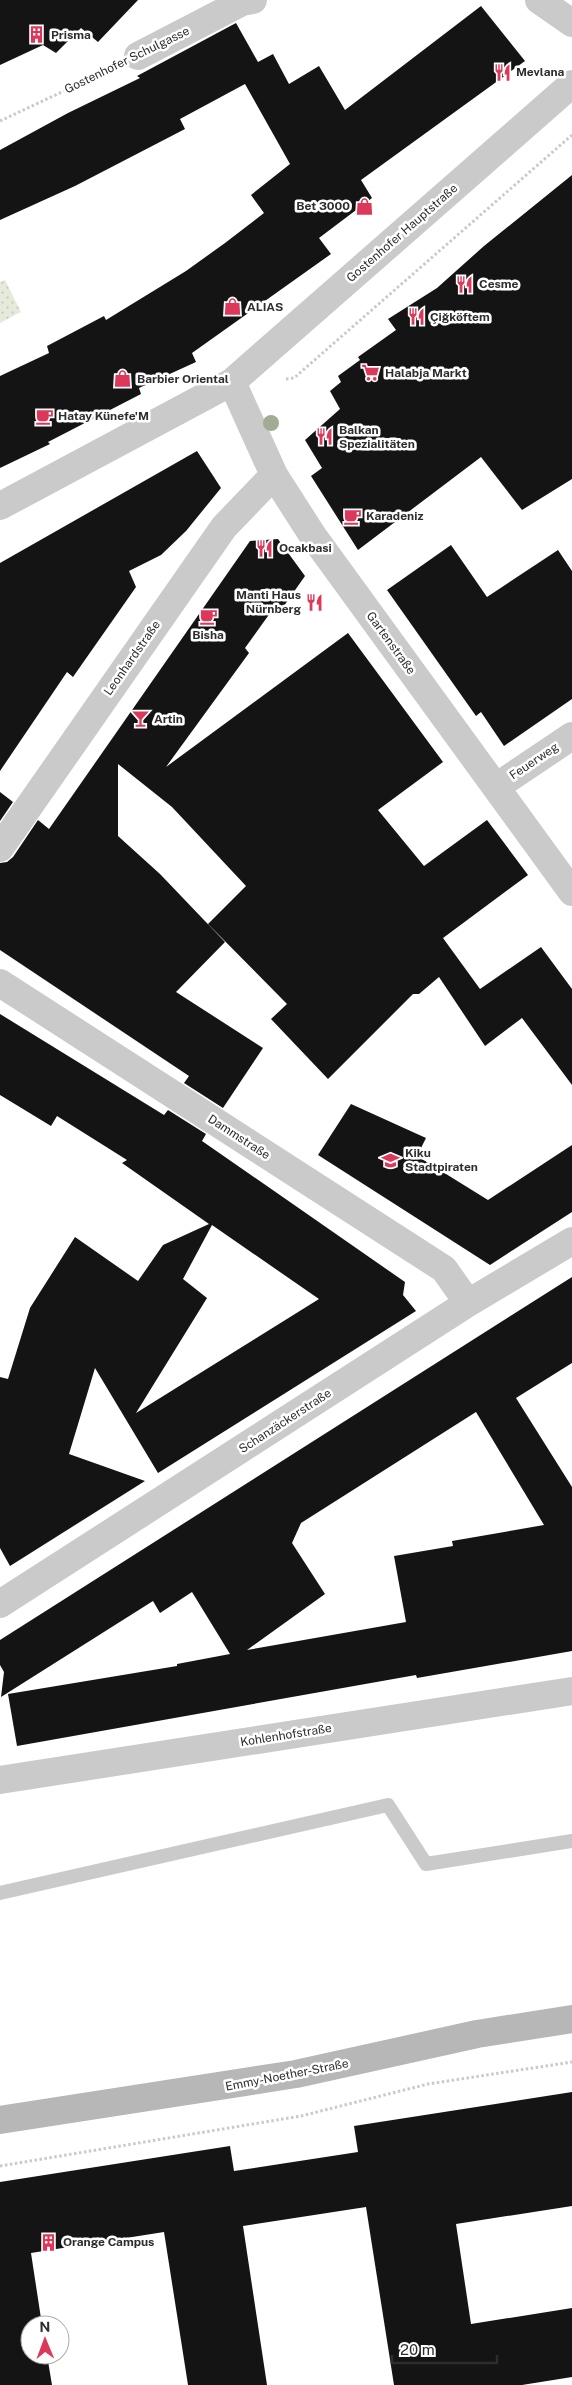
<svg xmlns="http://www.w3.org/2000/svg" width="572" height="2385" font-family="'Public Sans',sans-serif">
<defs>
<pattern id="grass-dots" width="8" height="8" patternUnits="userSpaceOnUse" patternTransform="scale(1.25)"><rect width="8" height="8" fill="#e5eadb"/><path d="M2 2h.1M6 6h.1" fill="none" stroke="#c5c9bc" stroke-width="1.8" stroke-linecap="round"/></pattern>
</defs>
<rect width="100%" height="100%" fill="#fff"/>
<path fill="url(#grass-dots)" d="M5,280l16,32 -21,11v-41z"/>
<path fill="#141414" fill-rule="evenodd" d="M0,0h138l-40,42 -17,-14 -25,25 -13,-8 -43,20z
M481,6l44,55 -164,119 11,18 -53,40 12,16 -139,99 4,9 -57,26 2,6 -93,48 2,2 -50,24v-92l49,-23 -2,-7 57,-30 2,4 80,-49 39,-28 39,-30 -13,-18 39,-31 -45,-80 -65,35 5,10 -110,57 -75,34v-70l68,-37 72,-35 -3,-2 99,-53 22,39 15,-8 16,30 30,-18 26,44z
M572,175v304l-50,31 -41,-53 -123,93 -47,-74 11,-8 -17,-28 35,-31 -10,-18 11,-9 -3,-6 22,-16 -2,-3 38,-27 -8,-11 49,-31 47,-42z
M197,451l24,37 -35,43 -25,24 -32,16 7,16 -63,90 -6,-5 -67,99v-208z
M278,539l27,37 -26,37 -6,-4 -28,39 4,5 -83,114 182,-134 95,129 -65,48 46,56 63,-46 41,55 -85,63 37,51 61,-42 31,42v96l-50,-67 -37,28 -46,-69 -20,17h-6l-85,85 -57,-60 16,-15 -79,-80 38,-38 -74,-79 -54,-43v72l42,38 65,68 -49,50 87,56 -40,60 -39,-25 5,-7 -189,-126v-87l7,-1 6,-5 25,-37 11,9 201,-288z
M451,545l36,52 71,-47 14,21v128l-68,47 -23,-34 -5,4 -89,-126z
M0,792l13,10 -13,19z
M0,1014l164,101 4,-5 38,24 -4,7 203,141 -2,13 13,16 -258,162 -63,-105 -26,86 76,27 -135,85 -10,-18v-171l8,2 22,-71 45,-71 63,44 25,-36 46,-21 -87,-61 5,-3 -70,-44 -6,10 -51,-31zM212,1225l107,74 -183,114 71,-115 -24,-19z
M351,1104l75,34 -9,18 71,44 84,-55v67l-82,53 -172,-110z
M572,1277v86l-56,35 56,89v164l-155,27 -1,-3 -399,71 -9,-52 169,-28v-2l53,-10 -38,-62 -32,21 -7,-12 -152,96 3,-25 -4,-7v-25zM476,1412l68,113 -92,16 1,5 -59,10 12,66 -159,28 78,-56 -33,-51 9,-20z
M572,2092v114l-116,18 15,100 101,-16v69l-50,8h-128l-28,-178 -123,19 24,159h-79l-24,-153 -133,21 11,72h-12v30h17l5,30h-52v-203l230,-36 4,25 124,-19 -4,-26z"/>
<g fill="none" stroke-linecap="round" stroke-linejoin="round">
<path stroke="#cacaca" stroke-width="3" stroke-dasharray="2.5 2.5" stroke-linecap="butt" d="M0,121l111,-52
M286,379l8,-1 278,-243
M0,2166l301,-50 127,-32 144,-22"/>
<path stroke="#cacaca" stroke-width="14" d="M0,1893l388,-88 38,59 146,-23"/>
<path stroke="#cacaca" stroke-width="28" d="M539,0l33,23
M138,56l104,-54 11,-2
M232,382l42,93 39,61 259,356
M0,506l232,-124 340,-298
M496,787l76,-51
M0,848l224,-321 50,-52
M0,983l444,286 24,34
M0,1604l468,-301 104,-62
M0,1780l572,-89"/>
<path stroke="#b7b7b7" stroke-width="28" d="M0,2120l296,-46 181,-40 95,-15"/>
</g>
<circle fill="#a2ab94" cx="271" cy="423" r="8"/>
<defs>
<symbol id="building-bare" viewBox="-9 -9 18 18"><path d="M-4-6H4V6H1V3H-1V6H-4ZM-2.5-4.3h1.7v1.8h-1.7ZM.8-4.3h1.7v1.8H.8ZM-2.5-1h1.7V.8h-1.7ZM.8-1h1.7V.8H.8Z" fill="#dc385a" stroke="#fff" stroke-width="2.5" paint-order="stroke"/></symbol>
<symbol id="restaurant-bare" viewBox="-9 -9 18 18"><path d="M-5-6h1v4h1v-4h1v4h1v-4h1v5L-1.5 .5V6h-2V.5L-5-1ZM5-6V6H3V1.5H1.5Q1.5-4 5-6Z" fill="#dc385a" stroke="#fff" stroke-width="2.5" paint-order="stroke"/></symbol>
<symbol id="shop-bare" viewBox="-9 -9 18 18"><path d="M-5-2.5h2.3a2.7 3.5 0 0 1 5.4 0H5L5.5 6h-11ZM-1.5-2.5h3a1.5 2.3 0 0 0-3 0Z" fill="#dc385a" stroke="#fff" stroke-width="2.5" paint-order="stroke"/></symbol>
<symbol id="supermarket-bare" viewBox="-9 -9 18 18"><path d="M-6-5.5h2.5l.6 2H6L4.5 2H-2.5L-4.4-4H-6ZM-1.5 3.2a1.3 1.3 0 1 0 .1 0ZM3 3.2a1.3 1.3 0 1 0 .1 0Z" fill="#dc385a" stroke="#fff" stroke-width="2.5" paint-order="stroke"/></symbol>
<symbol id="cafe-bare" viewBox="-9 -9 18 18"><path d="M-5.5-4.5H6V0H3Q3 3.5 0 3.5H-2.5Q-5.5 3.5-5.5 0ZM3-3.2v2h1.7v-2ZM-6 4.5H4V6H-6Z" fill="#dc385a" stroke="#fff" stroke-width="2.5" paint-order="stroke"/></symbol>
<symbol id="bar-bare" viewBox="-9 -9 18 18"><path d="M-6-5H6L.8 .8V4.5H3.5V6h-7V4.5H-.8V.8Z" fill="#dc385a" stroke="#fff" stroke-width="2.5" paint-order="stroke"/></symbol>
<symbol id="school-bare" viewBox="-9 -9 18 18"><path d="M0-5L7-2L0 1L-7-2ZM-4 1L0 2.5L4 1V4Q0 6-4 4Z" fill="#dc385a" stroke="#fff" stroke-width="2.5" paint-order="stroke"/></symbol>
</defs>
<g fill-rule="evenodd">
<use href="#building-bare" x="24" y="22" width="25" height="25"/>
<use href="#restaurant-bare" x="490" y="60" width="25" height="25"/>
<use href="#shop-bare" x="352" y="194" width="25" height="25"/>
<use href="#restaurant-bare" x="452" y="272" width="25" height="25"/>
<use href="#shop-bare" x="220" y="294" width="25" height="25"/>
<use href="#restaurant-bare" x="404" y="304" width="25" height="25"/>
<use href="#supermarket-bare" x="358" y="360" width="25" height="25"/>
<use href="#shop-bare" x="110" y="366" width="25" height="25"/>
<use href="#cafe-bare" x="32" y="404" width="25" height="25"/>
<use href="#restaurant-bare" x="312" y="424" width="25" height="25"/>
<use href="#cafe-bare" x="340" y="504" width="25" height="25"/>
<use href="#restaurant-bare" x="252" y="536" width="25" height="25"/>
<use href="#restaurant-bare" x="302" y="590" width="25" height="25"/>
<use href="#cafe-bare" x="196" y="604" width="25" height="25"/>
<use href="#bar-bare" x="128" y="706" width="25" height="25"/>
<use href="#school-bare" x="378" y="1148" width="25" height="25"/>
<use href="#building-bare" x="36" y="2230" width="25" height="25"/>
</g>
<g text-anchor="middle" stroke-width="5" stroke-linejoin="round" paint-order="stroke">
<g font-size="12" font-weight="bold" fill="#2d2d2d" stroke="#fff" text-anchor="start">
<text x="51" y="39">Prisma</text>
<text x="516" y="76">Mevlana</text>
<text x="350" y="210" text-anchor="end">Bet 3000</text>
<text x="479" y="288">Cesme</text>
<text x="247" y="311">ALIAS</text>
<text x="430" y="321">Çiğköftem</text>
<text x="385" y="377">Halabja Markt</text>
<text x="137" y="383">Barbier Oriental</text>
<text x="58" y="420">Hatay Künefe'M</text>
<text x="339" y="434">Balkan<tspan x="339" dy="14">Spezialitäten</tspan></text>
<text x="366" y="520">Karadeniz</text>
<text x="279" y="552">Ocakbasi</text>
<text x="301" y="599" text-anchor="end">Manti Haus<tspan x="301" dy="14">Nürnberg</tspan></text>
<text x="208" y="639" text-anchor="middle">Bisha</text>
<text x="154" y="723">Artin</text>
<text x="405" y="1157">Kiku<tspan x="405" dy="14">Stadtpiraten</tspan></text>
<text x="63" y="2246">Orange Campus</text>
</g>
<g font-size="12" fill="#2d2d2d" stroke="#fff">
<text transform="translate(127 60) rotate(-26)" y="4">Gostenhofer Schulgasse</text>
<text transform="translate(402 233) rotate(-41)" y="4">Gostenhofer Hauptstraße</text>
<text transform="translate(391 643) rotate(54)" y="4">Gartenstraße</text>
<text transform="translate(132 658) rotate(-55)" y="4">Leonhardstraße</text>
<text transform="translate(534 761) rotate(-34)" y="4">Feuerweg</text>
<text transform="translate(239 1137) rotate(33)" y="4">Dammstraße</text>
<text transform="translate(285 1421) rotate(-33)" y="4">Schanzäckerstraße</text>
<text transform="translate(286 1735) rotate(-9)" y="4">Kohlenhofstraße</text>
<text transform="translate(287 2075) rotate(-11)" y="4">Emmy-Noether-Straße</text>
</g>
</g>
<g transform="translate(45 2340) rotate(359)"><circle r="24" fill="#ffffff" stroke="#ababab"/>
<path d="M0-4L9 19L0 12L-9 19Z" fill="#dc385a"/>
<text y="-8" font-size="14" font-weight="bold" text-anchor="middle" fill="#2d2d2d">N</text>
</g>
<path d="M392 2355v8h105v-8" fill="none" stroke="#2d2d2d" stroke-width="2.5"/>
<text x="400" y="2355" font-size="15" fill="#2d2d2d" stroke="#ffffff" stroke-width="4" paint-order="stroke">20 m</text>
</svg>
